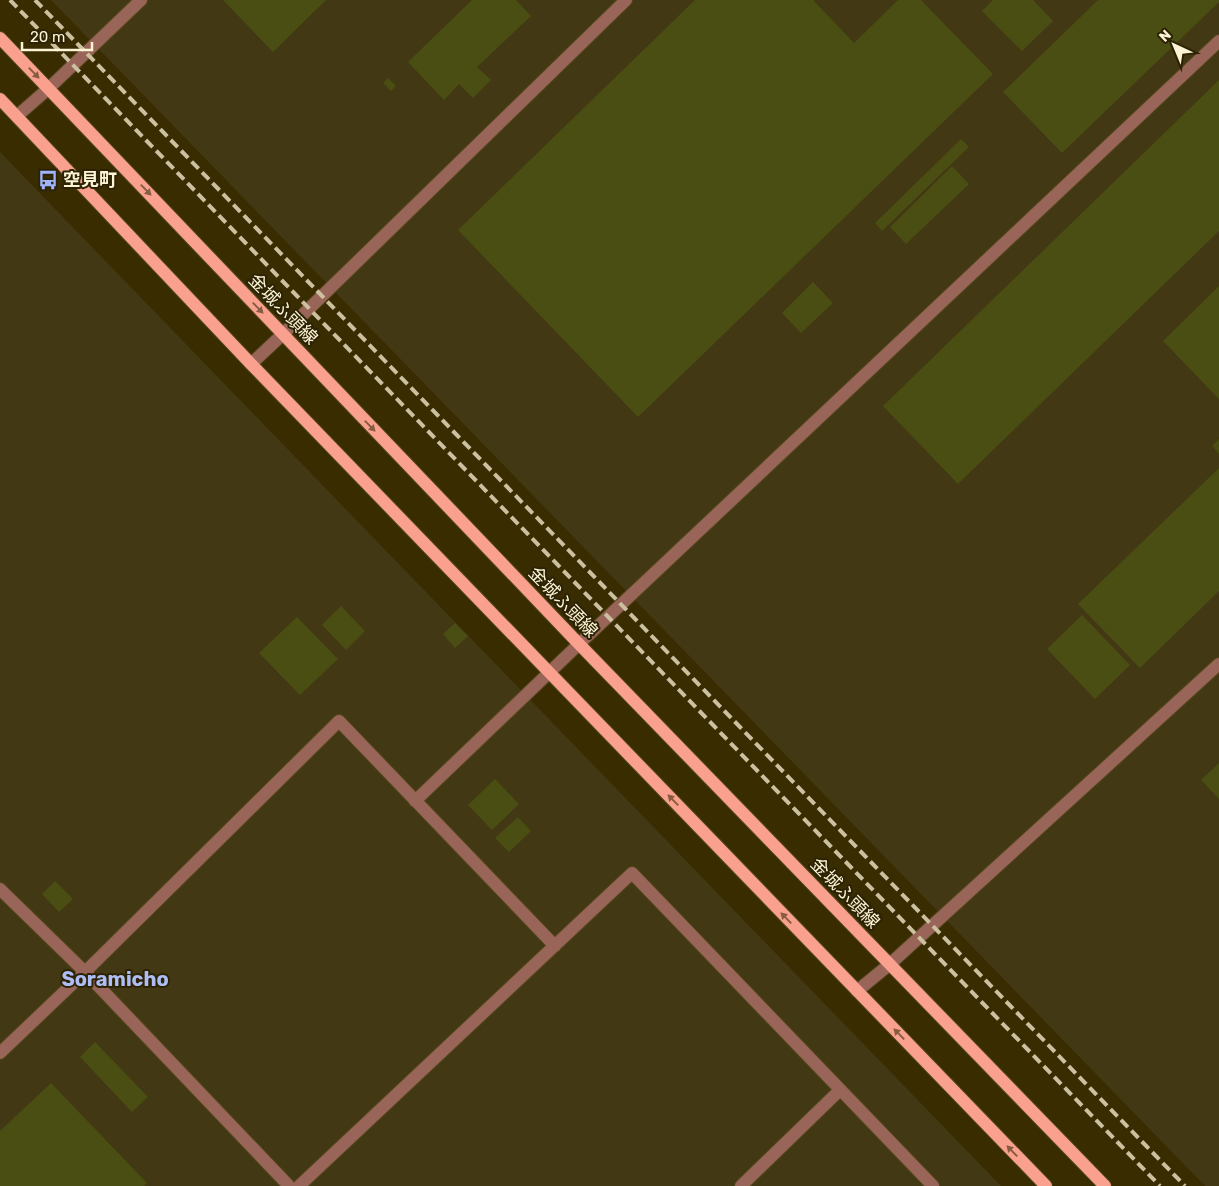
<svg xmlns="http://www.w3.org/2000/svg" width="1219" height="1186" font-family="Rubik,'Noto Sans JP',sans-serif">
<rect width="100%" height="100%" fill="#392c00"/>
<path fill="#423814" d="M51,0h1168v1186h-14z
M0,152l1001,1034h-1001z"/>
<path fill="#4a4e13" d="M223,0h103l-53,52z
M472,0h44l15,16 -54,51 14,13 -18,18 -14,-14 -15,16 -36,-38z
M695,0h118l41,43 44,-43h23l72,74 -355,343 -180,-187z
M993,0h40l20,21 -31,30 -40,-40z
M1098,0h121v2l-157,151 -59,-61z
M388,78l8,8 -5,5 -8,-8z
M1219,80v151l-261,253 -75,-78z
M961,139l8,8 -87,84 -7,-8z
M952,166l17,18 -63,60 -16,-17z
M813,282l20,21 -32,30 -19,-20z
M1219,286v113l-56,-58z
M1219,439v15l-7,-8z
M1219,468v123l-79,77 -62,-64z
M341,606l24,25 -19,19 -24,-25z
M1082,615l48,50 -35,34 -48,-50z
M297,617l41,42 -38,36 -41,-42z
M455,623l13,13 -13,12 -12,-14z
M1219,763v36l-18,-19z
M495,779l24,25 -27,26 -24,-25z
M518,817l13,14 -22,21 -14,-14z
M55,881l18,18 -14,13 -17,-18z
M95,1042l53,55 -16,15 -52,-55z
M51,1083l96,100 -3,3h-144v-55z"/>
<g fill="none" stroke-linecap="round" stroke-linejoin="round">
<defs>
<path id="service" d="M251,364l32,-30 343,-334
M415,801l164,-157 640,-603
M0,889l85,83 204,214
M857,991l33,-27 329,-300
M0,1053l85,-81 254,-251 216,225
M299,1186l333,-313 301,313
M741,1186l99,-96"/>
<path id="tertiary" d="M17,116l32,-28 92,-88"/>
<path id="primary" d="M0,38l579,606 526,542
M0,99l251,265 795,822"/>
</defs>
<use href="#service" stroke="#54481e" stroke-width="14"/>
<use href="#tertiary" stroke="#54481e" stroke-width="14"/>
<use href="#primary" stroke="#54481e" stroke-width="14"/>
<use href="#service" stroke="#9a6559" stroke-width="12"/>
<use href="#tertiary" stroke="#9a6559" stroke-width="12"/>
<use href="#primary" stroke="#f9a18e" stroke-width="12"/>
<path stroke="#cbc09f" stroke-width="4" stroke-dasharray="10 5" stroke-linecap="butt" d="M10,0l1150,1186
M35,0l1150,1186"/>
</g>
<defs><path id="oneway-solid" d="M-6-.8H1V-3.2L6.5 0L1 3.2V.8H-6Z" transform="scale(1.25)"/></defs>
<g fill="#885c42">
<use href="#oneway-solid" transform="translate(34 73) rotate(46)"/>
<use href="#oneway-solid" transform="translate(146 190) rotate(46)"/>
<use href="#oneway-solid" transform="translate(258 308) rotate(46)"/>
<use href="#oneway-solid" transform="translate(370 426) rotate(46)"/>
<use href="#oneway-solid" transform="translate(673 800) rotate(-134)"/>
<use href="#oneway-solid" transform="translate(786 918) rotate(-134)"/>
<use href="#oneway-solid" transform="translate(899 1034) rotate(-134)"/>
<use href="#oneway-solid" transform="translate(1012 1151) rotate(-134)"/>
</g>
<defs>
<symbol id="bus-bare" viewBox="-9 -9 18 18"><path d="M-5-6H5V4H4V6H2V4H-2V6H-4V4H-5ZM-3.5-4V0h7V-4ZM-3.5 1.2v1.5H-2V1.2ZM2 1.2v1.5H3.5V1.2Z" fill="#a0b3fd" stroke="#2c2304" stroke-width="2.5" paint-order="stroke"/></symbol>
</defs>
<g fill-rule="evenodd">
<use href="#bus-bare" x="34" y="166" width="28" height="28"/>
</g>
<g text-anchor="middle" stroke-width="4" stroke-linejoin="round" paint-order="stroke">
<g font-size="18" font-weight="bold" fill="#fdf4d6" stroke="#2c2304" text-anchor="start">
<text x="63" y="186">空見町</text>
</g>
<g font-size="18" fill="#fdf4d6" stroke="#2c2304">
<text transform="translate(283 309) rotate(46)" y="6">金城ふ頭線</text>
<text transform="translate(563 602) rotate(46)" y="6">金城ふ頭線</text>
<text transform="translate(845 893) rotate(46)" y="6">金城ふ頭線</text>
</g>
<g font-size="20" font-weight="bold" fill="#aebdf4" stroke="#2c2304">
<text x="115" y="986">Soramicho</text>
</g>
</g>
<g transform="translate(1174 45) rotate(316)" stroke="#2c2304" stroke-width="4" paint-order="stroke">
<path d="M0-4L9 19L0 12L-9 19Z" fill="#fdf4d6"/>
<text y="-8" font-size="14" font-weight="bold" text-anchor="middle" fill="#fdf4d6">N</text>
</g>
<path d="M22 42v8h70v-8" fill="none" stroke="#fdf4d6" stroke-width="2.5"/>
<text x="30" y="42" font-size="15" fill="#fdf4d6" stroke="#2c2304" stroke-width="4" paint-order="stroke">20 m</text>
</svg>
